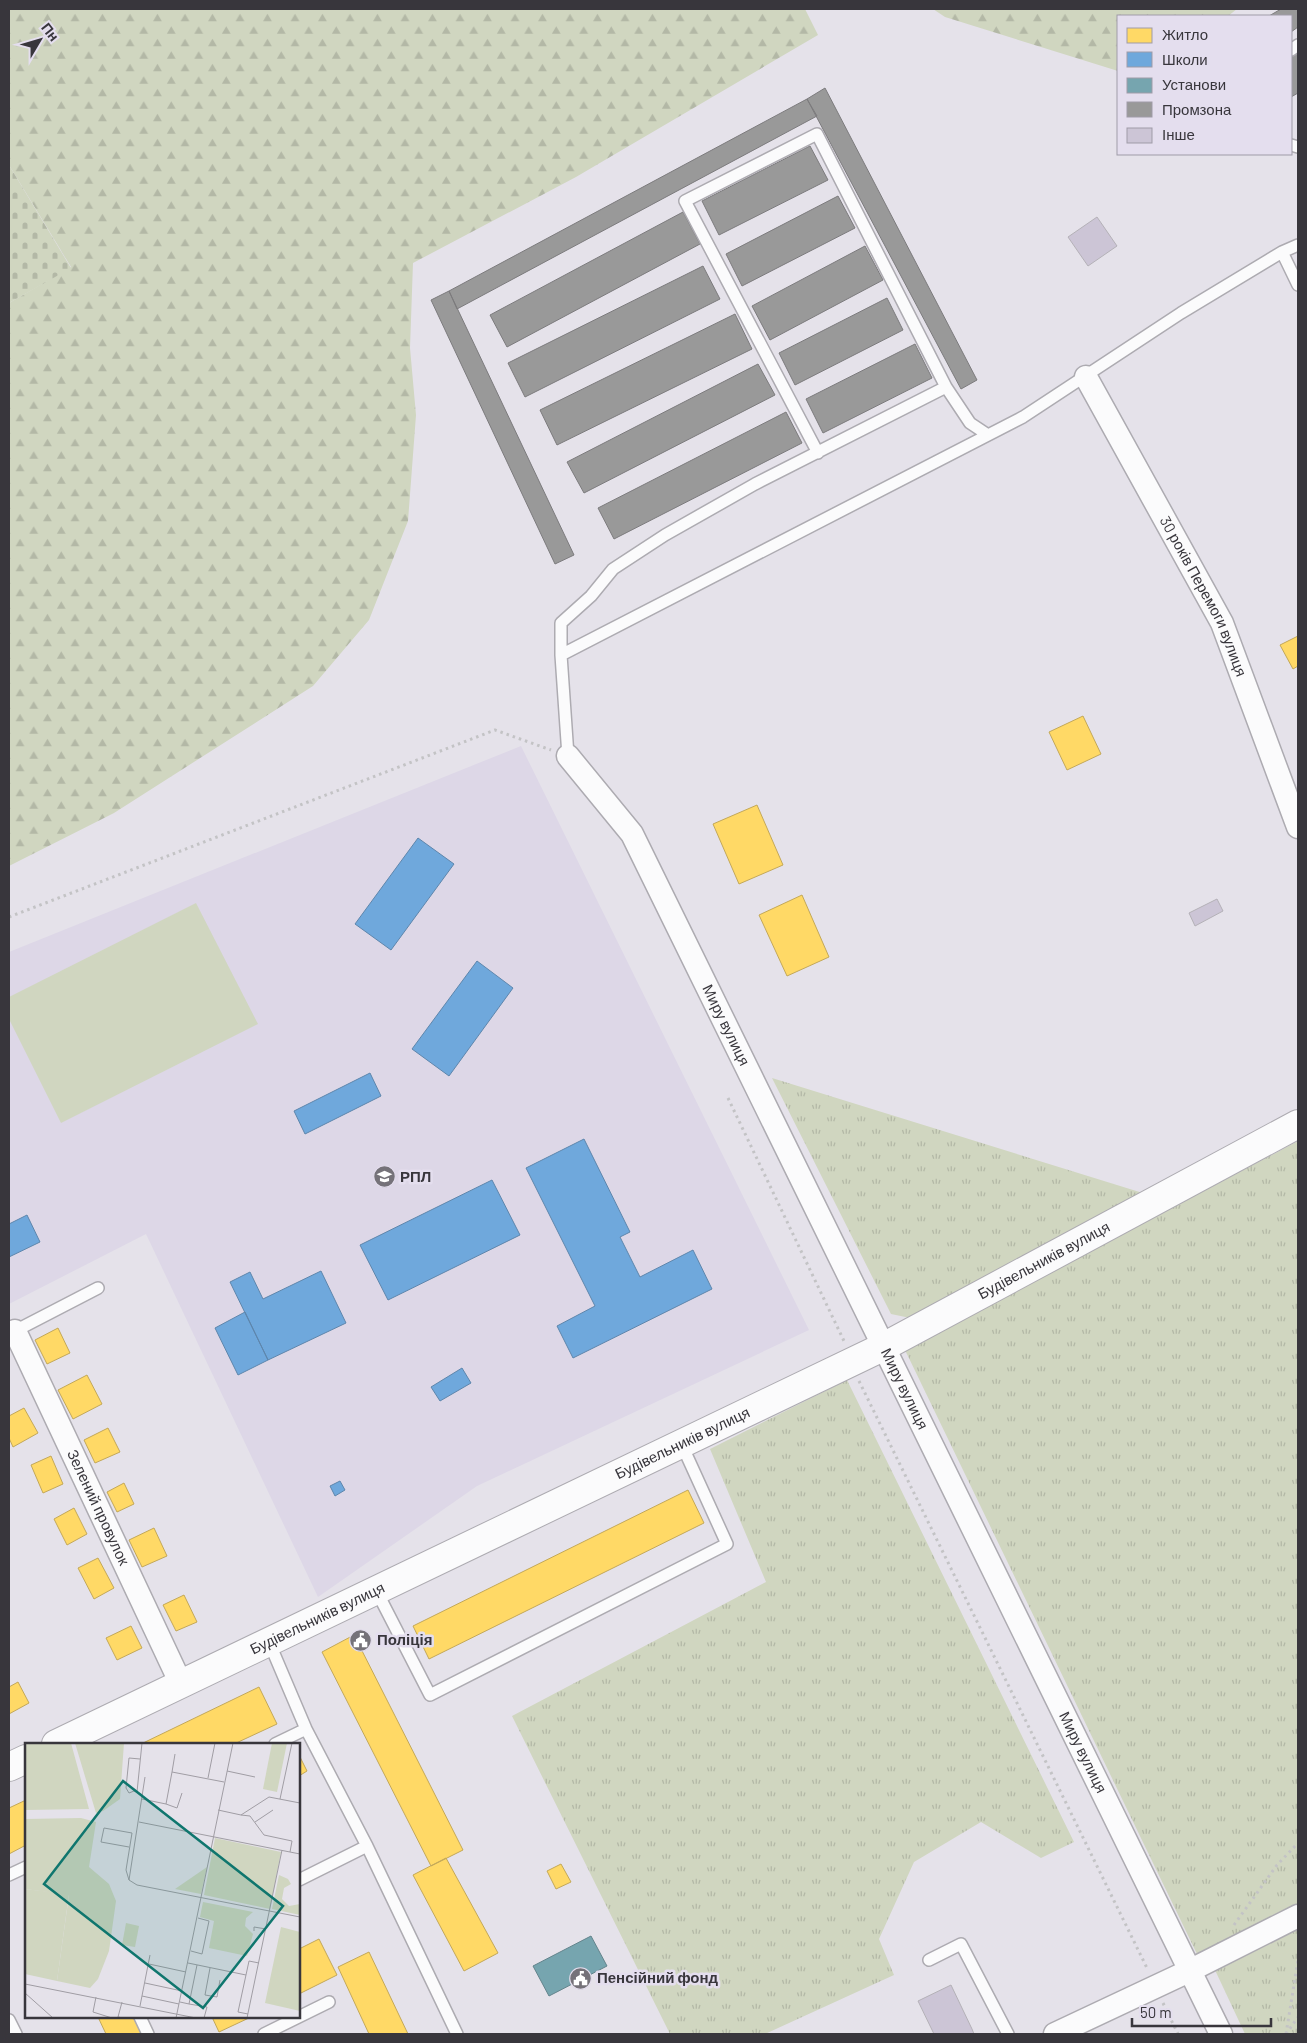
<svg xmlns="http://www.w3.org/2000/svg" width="1307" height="2043" font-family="Barlow,sans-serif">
<defs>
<pattern id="grass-tufts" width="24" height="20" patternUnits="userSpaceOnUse" patternTransform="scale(1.25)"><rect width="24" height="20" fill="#d0d6c0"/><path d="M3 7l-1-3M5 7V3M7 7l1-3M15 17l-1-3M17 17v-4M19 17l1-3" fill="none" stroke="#b3b8a6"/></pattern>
<pattern id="forest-firs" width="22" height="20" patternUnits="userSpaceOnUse" patternTransform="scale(1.25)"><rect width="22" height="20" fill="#d0d6c0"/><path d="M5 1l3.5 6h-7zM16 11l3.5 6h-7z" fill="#b3b8a6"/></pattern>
<pattern id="cemetery-stones" width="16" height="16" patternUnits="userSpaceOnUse" patternTransform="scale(1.25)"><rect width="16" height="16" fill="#d0d6c0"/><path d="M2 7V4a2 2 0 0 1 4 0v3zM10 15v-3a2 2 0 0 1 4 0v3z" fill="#b3b8a6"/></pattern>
</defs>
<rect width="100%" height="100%" fill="#e5e2ea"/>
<path fill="#ddd7e7" d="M521,746l288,584 -332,156 -159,111 -172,-363 -137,70v-352z"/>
<path fill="url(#grass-tufts)" d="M772,1078l374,116 -231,125 -24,-5z
M1298,1141v763l-101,50 -292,-604z
M847,1380l227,462 -33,16 -60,-36 -67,40 -35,77 15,36 -129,59h-95l-158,-318 254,-134 -56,-133z
M1298,1929v105h-53l-30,-64z"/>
<path fill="url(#forest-firs)" d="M9,9h796l13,26 -242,142 -163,86 -3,85 6,67 -8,106 -39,99 -56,66 -199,127 -105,53v-563l62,-36 -62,-102z
M933,9h304l-9,7h-110v55l-173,-54z"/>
<path fill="url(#cemetery-stones)" d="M9,165l62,103 -62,35z"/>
<path fill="#d0d6c0" d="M196,903l62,121 -197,99 -52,-104v-22z"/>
<path fill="#ffd966" stroke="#c3a859" d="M1298,636v30l-5,3 -13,-24z
M1083,716l18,38 -34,16 -18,-38z
M757,805l26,60 -44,19 -26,-60z
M802,895l27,62 -42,19 -28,-61z
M58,1328l12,25 -23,11 -12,-24z
M87,1375l15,29 -29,15 -15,-29z
M24,1408l14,25 -25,14 -4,-9v-22z
M108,1428l12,24 -25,11 -11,-23z
M51,1456l12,28 -20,9 -12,-28z
M124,1483l10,21 -17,8 -10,-20z
M688,1490l16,33 -275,136 -16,-33z
M74,1508l13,26 -20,11 -13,-26z
M154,1528l13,28 -25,11 -13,-27z
M98,1558l16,30 -20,11 -16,-31z
M184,1595l13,27 -21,9 -13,-26z
M131,1626l11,22 -25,12 -11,-22z
M354,1635l109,215 -32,16 -109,-214z
M18,1682l11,21 -20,11v-27z
M259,1687l18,37 -43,20h-93z
M300,1757l7,14 -8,5v-18z
M26,1800v45l-17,9v-46z
M446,1858l52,95 -34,18 -51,-96z
M561,1864l10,18 -15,7 -9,-18z
M319,1939l18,36 -38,19v-45z
M369,1952l39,82h-39l-31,-67z
M98,2017h35l9,17h-36z
M212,2017h39l-32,15z"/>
<path fill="#6fa8dc" stroke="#5e86ac" d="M418,838l36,26 -63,86 -36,-26z
M477,961l36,27 -64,88 -37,-27z
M370,1073l11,23 -76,38 -11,-23z
M584,1139l46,93 -10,5 20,40 53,-27 19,39 -139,69 -16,-32 38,-20 -69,-138z
M492,1180l28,55 -132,65 -28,-55z
M27,1215l13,27 -31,15v-33z
M321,1271l25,52 -78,37 -38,-78 20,-10 13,27z
M245,1312l23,48 -30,15 -23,-47z
M462,1368l9,15 -31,18 -9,-14z
M340,1481l5,9 -10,6 -5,-10z"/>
<path fill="#76a5af" stroke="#63848c" d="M591,1936l16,30 -58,30 -16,-30z"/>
<path fill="#999" stroke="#7c7b7d" d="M1281,9h17v18l-7,5v-16h-22z
M1298,52v41l-7,4v-40z
M825,88l152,292 -16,9 -154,-290z
M807,99l10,17 -360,193 -8,-18z
M810,146l18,34 -109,55 -17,-34z
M838,196l17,32 -113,58 -16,-32z
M683,212l17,32 -193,103 -17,-32z
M865,246l18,34 -113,60 -18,-34z
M703,266l17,33 -195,98 -17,-34z
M449,291l125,264 -19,9 -124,-264z
M887,298l16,32 -108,55 -16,-32z
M735,314l17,35 -195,96 -17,-35z
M915,344l17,34 -109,55 -17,-34z
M758,364l17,31 -191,98 -17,-31z
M786,412l16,31 -188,96 -16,-31z"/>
<path fill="#ccc5d6" stroke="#b4b1b7" d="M1097,217l20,29 -29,20 -20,-29z
M1217,899l6,12 -28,15 -6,-13z
M951,1985l21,44 2,5h-40l-16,-33z"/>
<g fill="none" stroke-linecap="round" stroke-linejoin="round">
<defs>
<path id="service" d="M1291,50l7,-5
M1291,145l7,2
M1282,252l16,33
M946,387l24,36 18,12
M561,655v-32l30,-27 22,-27 52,-34 90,-51 191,-97 -129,-253 -132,67 133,252
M568,756l-7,-101 462,-238 158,-104 101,-61 16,-7
M13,1332l85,-44
M376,1590l54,105 297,-151 -46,-101
M269,1642l37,87 61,117 90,188
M275,1744l31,-15
M9,1875l17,-8
M299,1880l68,-34
M929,1960l32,-16 47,90
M140,2017l8,17
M9,2020l7,14
M264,2034l65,-32"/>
<g id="minor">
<path id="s1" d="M1086,377l136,246 76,204"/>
<path id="s2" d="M568,756l64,78 589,1200"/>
<path id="s3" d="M15,1331l166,353"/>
<path d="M1055,2034l134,-63 109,-55"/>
</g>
<g id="tertiary">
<path id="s4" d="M56,1744l829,-398 413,-222"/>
<path d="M9,1767l17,-8"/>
</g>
</defs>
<use href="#service" stroke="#adabb1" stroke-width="14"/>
<use href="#minor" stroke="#adabb1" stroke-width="25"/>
<use href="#tertiary" stroke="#adabb1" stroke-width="30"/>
<path stroke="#c3c3c5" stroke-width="3" stroke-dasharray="2.5 4" stroke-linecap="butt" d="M9,917l486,-187 56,20
M728,1098l116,243
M859,1381l288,587
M1234,1925l43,-60 21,-22
M1163,2003l15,31
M1286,2034l12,-74
M1286,2034l12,-17"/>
<use href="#service" stroke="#fbfbfc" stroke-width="11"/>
<use href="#minor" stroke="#fbfbfc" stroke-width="22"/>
<use href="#tertiary" stroke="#fbfbfc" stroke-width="28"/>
</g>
<defs>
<symbol id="university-disc" viewBox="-11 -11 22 22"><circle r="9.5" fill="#757279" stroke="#e4deee"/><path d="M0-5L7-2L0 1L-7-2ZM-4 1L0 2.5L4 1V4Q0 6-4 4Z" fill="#fff"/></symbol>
<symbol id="civic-disc" viewBox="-11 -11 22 22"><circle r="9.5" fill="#757279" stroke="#e4deee"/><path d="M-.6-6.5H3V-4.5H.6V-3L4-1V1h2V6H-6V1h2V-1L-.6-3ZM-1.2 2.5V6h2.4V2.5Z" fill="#fff"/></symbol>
</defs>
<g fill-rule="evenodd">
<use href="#university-disc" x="372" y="1164" width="25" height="25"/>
<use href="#civic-disc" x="348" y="1628" width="25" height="25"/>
<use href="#civic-disc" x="568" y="1966" width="25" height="25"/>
</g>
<g text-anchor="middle" stroke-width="5" stroke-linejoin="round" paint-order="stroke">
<g font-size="15" fill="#38363c" stroke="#e4deee">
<text dy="5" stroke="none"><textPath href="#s1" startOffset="249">30 років Перемоги вулиця</textPath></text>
<text dy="5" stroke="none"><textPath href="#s2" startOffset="314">Миру вулиця</textPath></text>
<text dy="5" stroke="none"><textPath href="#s4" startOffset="1100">Будівельників вулиця</textPath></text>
<text dy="5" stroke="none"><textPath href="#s2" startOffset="719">Миру вулиця</textPath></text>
<text dy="5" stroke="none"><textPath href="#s4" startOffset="695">Будівельників вулиця</textPath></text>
<text dy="5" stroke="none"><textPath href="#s3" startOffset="195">Зелений провулок</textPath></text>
<text dy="5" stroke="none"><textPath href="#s4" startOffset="290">Будівельників вулиця</textPath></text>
<text dy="5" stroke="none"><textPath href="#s2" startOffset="1124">Миру вулиця</textPath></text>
</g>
<g font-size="15" font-weight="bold" fill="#38363c" stroke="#e4deee" text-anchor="start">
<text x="400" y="1182">РПЛ</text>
<text x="377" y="1645">Поліція</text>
<text x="597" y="1983">Пенсійний фонд</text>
</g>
</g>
<g transform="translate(25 1743)">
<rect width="275" height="275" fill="#e5e2ea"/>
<path d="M190,95l66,14 -11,57 -66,-14zM182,124l-6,27 -26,-5zM254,132l9,4 3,5 -7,4 -2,11 7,7 11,-2v11l-28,-6zM178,159l50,10 -7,6 -1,8 8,8 -6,22 -38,-8 5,-27 -14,-4zM256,184l19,5v79l-35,-8z" fill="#d0d6c0"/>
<path d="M0,0h46l18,66 -64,1zM50,0h49l-4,56 -17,12 -7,2zM56,75l15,4 -7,45 20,17 7,17 -7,50 -11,28 -8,9 -33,-7 12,-86 -44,-6v-70z" fill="#d0d6c0"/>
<path d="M0,146l44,5 -12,87 -32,-7z" fill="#d0d6c0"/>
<path d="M247,0h15l-10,49 -14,-3z" fill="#d0d6c0"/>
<path d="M101,180l13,3 -4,21 -13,-2z" fill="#d0d6c0"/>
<path fill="none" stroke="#a09da4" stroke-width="1" d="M115,16l-11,-1 -3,30 3,5 5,-2 9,4M202,28l28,6M147,29l3,-18M120,34l-16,103 8,5 163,32M183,35l7,-35M112,49l5,-49M117,56l24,5 6,-32 52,10M255,56l12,-56M141,61l11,4 5,-15M193,67l23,5 28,-18 31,6M216,72l9,1 14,19 28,6 -2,11M114,79l161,32M230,79l18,-12M104,104l-28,-5 3,-14 28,5 -6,37 3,10M229,188v-4l12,2M166,208l11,3 7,-33 -11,-3M163,220l58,12M124,221l37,8M185,225l-5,27 12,2 3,-17M120,240l37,8M0,241l171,34M0,250l28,25M117,253l37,8M71,254l-3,15 19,6M97,259l-4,15 5,1M155,259l9,2 8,-39M164,261l18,3 -3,11M115,263l10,-51M223,271l-10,-2 11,-51 10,2M151,275l57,-275M222,275l35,-168"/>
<path fill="#0f766e" fill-opacity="0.15" stroke="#0f766e" stroke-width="2.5" d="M98,38l160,125 -80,102 -159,-124z"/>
<rect width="275" height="275" fill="none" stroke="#38363c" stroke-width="2.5"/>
</g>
<rect width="1307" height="2043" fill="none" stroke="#38363c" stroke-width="20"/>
<rect x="1117" y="15" width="175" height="140" fill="#e4deee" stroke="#9f9ba7"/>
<rect x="1127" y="28" width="25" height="15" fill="#ffd966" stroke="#9f9ba7"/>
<text x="1162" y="40" font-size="15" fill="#38363c">Житло</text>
<rect x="1127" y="52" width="25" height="15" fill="#6fa8dc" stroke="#9f9ba7"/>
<text x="1162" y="65" font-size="15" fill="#38363c">Школи</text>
<rect x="1127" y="78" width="25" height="15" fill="#76a5af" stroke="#9f9ba7"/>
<text x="1162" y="90" font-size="15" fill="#38363c">Установи</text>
<rect x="1127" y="102" width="25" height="15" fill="#999999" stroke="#9f9ba7"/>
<text x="1162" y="115" font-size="15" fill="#38363c">Промзона</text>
<rect x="1127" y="128" width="25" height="15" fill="#ccc5d6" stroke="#9f9ba7"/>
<text x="1162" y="140" font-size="15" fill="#38363c">Інше</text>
<g transform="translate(40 40) rotate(52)" stroke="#e4deee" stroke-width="4" paint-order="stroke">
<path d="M0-4L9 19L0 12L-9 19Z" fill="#38363c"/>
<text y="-8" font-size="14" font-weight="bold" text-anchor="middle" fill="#38363c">Пн</text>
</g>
<path d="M1132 2018v8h139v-8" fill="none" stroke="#38363c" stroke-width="2.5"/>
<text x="1140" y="2018" font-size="15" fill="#38363c" stroke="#e4deee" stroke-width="4" paint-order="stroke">50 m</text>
</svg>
